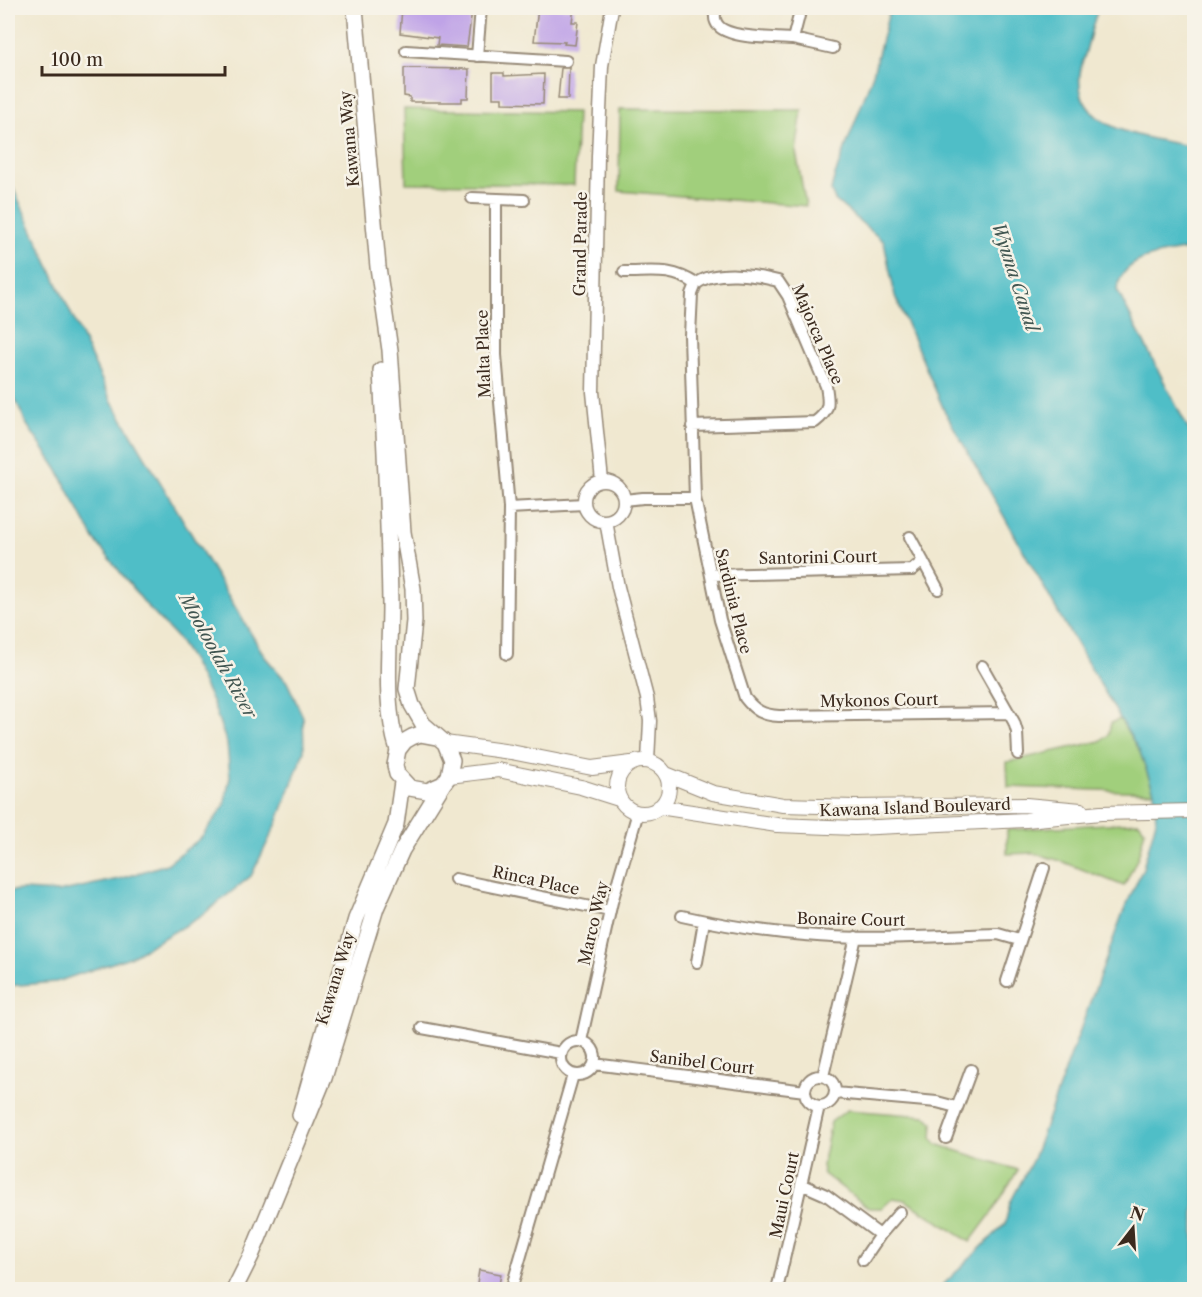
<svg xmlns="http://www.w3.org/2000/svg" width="1202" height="1297" font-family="'Libre Caslon Text',serif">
<rect width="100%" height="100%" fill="#f7f3e8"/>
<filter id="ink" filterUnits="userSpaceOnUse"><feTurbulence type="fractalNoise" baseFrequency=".0167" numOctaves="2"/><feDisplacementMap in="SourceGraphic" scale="12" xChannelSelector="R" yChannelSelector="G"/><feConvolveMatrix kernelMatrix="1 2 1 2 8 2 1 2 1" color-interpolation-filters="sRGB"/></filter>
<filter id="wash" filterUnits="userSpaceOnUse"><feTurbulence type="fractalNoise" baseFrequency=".008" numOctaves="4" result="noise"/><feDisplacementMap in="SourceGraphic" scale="24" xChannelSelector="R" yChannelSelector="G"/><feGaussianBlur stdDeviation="1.35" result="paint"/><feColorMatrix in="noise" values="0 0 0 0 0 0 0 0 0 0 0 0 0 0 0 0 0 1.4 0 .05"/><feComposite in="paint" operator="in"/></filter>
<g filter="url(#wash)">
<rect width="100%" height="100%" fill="#f0e8d0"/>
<path fill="#a1cf7c" stroke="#6e7c4d" stroke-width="1.5" d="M404,109l173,3 -3,73 -168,-2z
M620,109l182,1 -6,42 10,54 -187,-15z
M1120,719l20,33 14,40 -146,-5 -1,-25 93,-21 8,-5 3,-13z
M1139,822l6,8 -7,27 -14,29 -63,-25 -28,-8 -26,1v-24z
M847,1110l79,6 7,7 -1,15 4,6 82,26 -25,41 -23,31 -65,-42 -12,-2 -11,10h-13l-45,-34 -2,-8 9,-44z"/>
<path fill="#50bec7" stroke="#467472" stroke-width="1.5" d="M890,8h209c-6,12 -8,26 -12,39 -2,9 -6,18 -7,27 -7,59 74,64 114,73v101c-28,6 -72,6 -77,42l77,150v842l-4,7h-251l66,-65 5,-21 23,-44 89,-244 21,-47 13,-47 -2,-29 -14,-40 -77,-131 -119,-211 -49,-114 -11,-54 -49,-42 -4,-9 3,-13 39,-104z
M8,177l103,223 154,257 22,25 16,35 1,34 -27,72 -26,53 -51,41 -70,40 -74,25 -48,4v-95l16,-1 34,2 61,-13 48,-15 35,-27 22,-31 6,-29 -3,-33 -15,-43 -20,-40 -15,-23 -30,-32 -53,-67 -37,-70 -30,-44 -19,-42z"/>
<g id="blocks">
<path fill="#bfa3e7" d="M402,8h66l-1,2 5,1 -5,36 -30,-2 1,-7 -38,-5z
M538,8h36l-2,14h6l-3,23 -11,-1 1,-2 -31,-1z
M404,68l65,1 -1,29h-6v4h-52v-5l-6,-1z
M561,68h8l-1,31h-10z
M493,73h11v3l40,-2 -1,30 -41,-1v-5h-9z
M479,1270l22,4 -3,16h-22z"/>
</g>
</g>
<g filter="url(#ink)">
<use href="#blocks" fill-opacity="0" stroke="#968977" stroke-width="1.5"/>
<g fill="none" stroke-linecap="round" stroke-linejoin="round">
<defs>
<path id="minor" d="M716,8c-1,4 -2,10 0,14 7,18 60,15 77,17l8,-31
M793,39l40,9
M406,51l160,10
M477,56l4,-48
M472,198l52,2
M496,199v156l13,153 -2,146
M624,272c28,0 47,-5 72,12
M692,426l123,-4c15,-11 14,-19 11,-36l-38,-90 -10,-15c-23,-6 -63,-12 -82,3
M695,498l25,122 25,78c10,13 18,17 34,18l230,-3
M624,500l19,-2h52l-5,-163 2,-41 4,-10
M509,508l75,-4
M910,537l28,52
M711,575l201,-5 11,-9
M982,666l32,56 3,10 1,22
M455,879l155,32
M682,916c40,9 82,16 123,19 64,6 129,1 193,-1l21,6
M697,962l7,-41
M1007,981l37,-113
M422,1028l139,25
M561 1058a17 17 0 1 1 34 0a17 17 0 1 1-34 0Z
M581,1041l31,-139 26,-90
M594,1064l211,27
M823,1076l33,-139
M805 1091a15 15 0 1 1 30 0a15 15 0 1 1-30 0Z
M835,1093l102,9 19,5
M946,1138l25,-68
M801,1184l25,11 54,40
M863,1260l17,-25 20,-23
M511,1290l62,-215
M777,1290l42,-184"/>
<path id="tertiary" d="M584 501a20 20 0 1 1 40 0a20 20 0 1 1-40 0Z
M602,481l-9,-89 5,-236 4,-90 10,-58
M606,521l12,66 29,111 3,23 -2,40"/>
<path id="secondary" d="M445,743l66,9 81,16 39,-5
M617 787a26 26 0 1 1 52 0a26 26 0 1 1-52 0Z
M666,774l47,19 70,12 71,2 172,-2 55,5
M449,776l49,-6 83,17 38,12
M659,807l118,18 78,3 171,-8 75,-7 93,-2"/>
<path id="primary" d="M355,8l23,259 12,83 13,182 10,57 1,32 -7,68 5,16 11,19 22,19 7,17 -3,16 -6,8 -16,7 -17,-3 -13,-14 -2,-9 3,-15 7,-9 7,-4 8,-3 16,3
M381,370c4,78 8,156 9,234 0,49 -7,100 8,146
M300,1115l56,-196 40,-95 6,-42
M234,1290l17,-34 73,-178 52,-170 26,-58 41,-66"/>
</defs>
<use href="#minor" stroke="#968977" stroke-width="14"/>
<use href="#tertiary" stroke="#968977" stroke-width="15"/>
<use href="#secondary" stroke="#968977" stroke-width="16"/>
<use href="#primary" stroke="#968977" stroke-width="18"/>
<use href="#minor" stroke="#fff" stroke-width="10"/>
<use href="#tertiary" stroke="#fff" stroke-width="12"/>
<use href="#secondary" stroke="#fff" stroke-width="14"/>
<use href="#primary" stroke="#fff" stroke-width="15"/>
</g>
</g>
<g text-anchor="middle" stroke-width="5" stroke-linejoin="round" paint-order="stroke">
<g font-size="16" fill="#3b2a1e" stroke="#f7f3e8">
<text transform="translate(349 139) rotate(-95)" y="6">Kawana Way</text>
<text transform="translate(580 244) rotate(-89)" y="6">Grand Parade</text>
<text transform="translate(818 334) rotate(67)" y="6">Majorca Place</text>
<text transform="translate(483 354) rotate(-92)" y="6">Malta Place</text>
<text transform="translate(818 557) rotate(-1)" y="6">Santorini Court</text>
<text transform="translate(734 601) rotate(76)" y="6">Sardinia Place</text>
<text transform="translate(879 700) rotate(-1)" y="6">Mykonos Court</text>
<text transform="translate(915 807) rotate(-2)" y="6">Kawana Island Boulevard</text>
<text transform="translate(536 880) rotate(12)" y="6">Rinca Place</text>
<text transform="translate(851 919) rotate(1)" y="6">Bonaire Court</text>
<text transform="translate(593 923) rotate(-77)" y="6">Marco Way</text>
<text transform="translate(335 978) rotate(-73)" y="6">Kawana Way</text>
<text transform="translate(702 1062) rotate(7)" y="6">Sanibel Court</text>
<text transform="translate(784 1195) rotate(-78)" y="6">Maui Court</text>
</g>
<g font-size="18" font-style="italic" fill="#415651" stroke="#f7f3e8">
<text transform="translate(1015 277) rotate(72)" y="6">Wyuna Canal</text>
<text transform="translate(218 656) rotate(61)" y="6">Mooloolah River</text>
</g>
</g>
<rect width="1202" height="1297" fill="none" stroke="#f7f3e8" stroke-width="30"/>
<g transform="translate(1133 1228) rotate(17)" stroke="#f7f3e8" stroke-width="4.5" paint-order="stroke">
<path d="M0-4.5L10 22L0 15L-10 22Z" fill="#3b2a1e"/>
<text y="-9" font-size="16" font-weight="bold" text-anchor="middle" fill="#3b2a1e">N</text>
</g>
<path d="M42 66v9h183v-9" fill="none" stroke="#3b2a1e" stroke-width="3"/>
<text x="51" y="66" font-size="18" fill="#3b2a1e" stroke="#f7f3e8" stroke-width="4.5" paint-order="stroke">100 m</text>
</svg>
